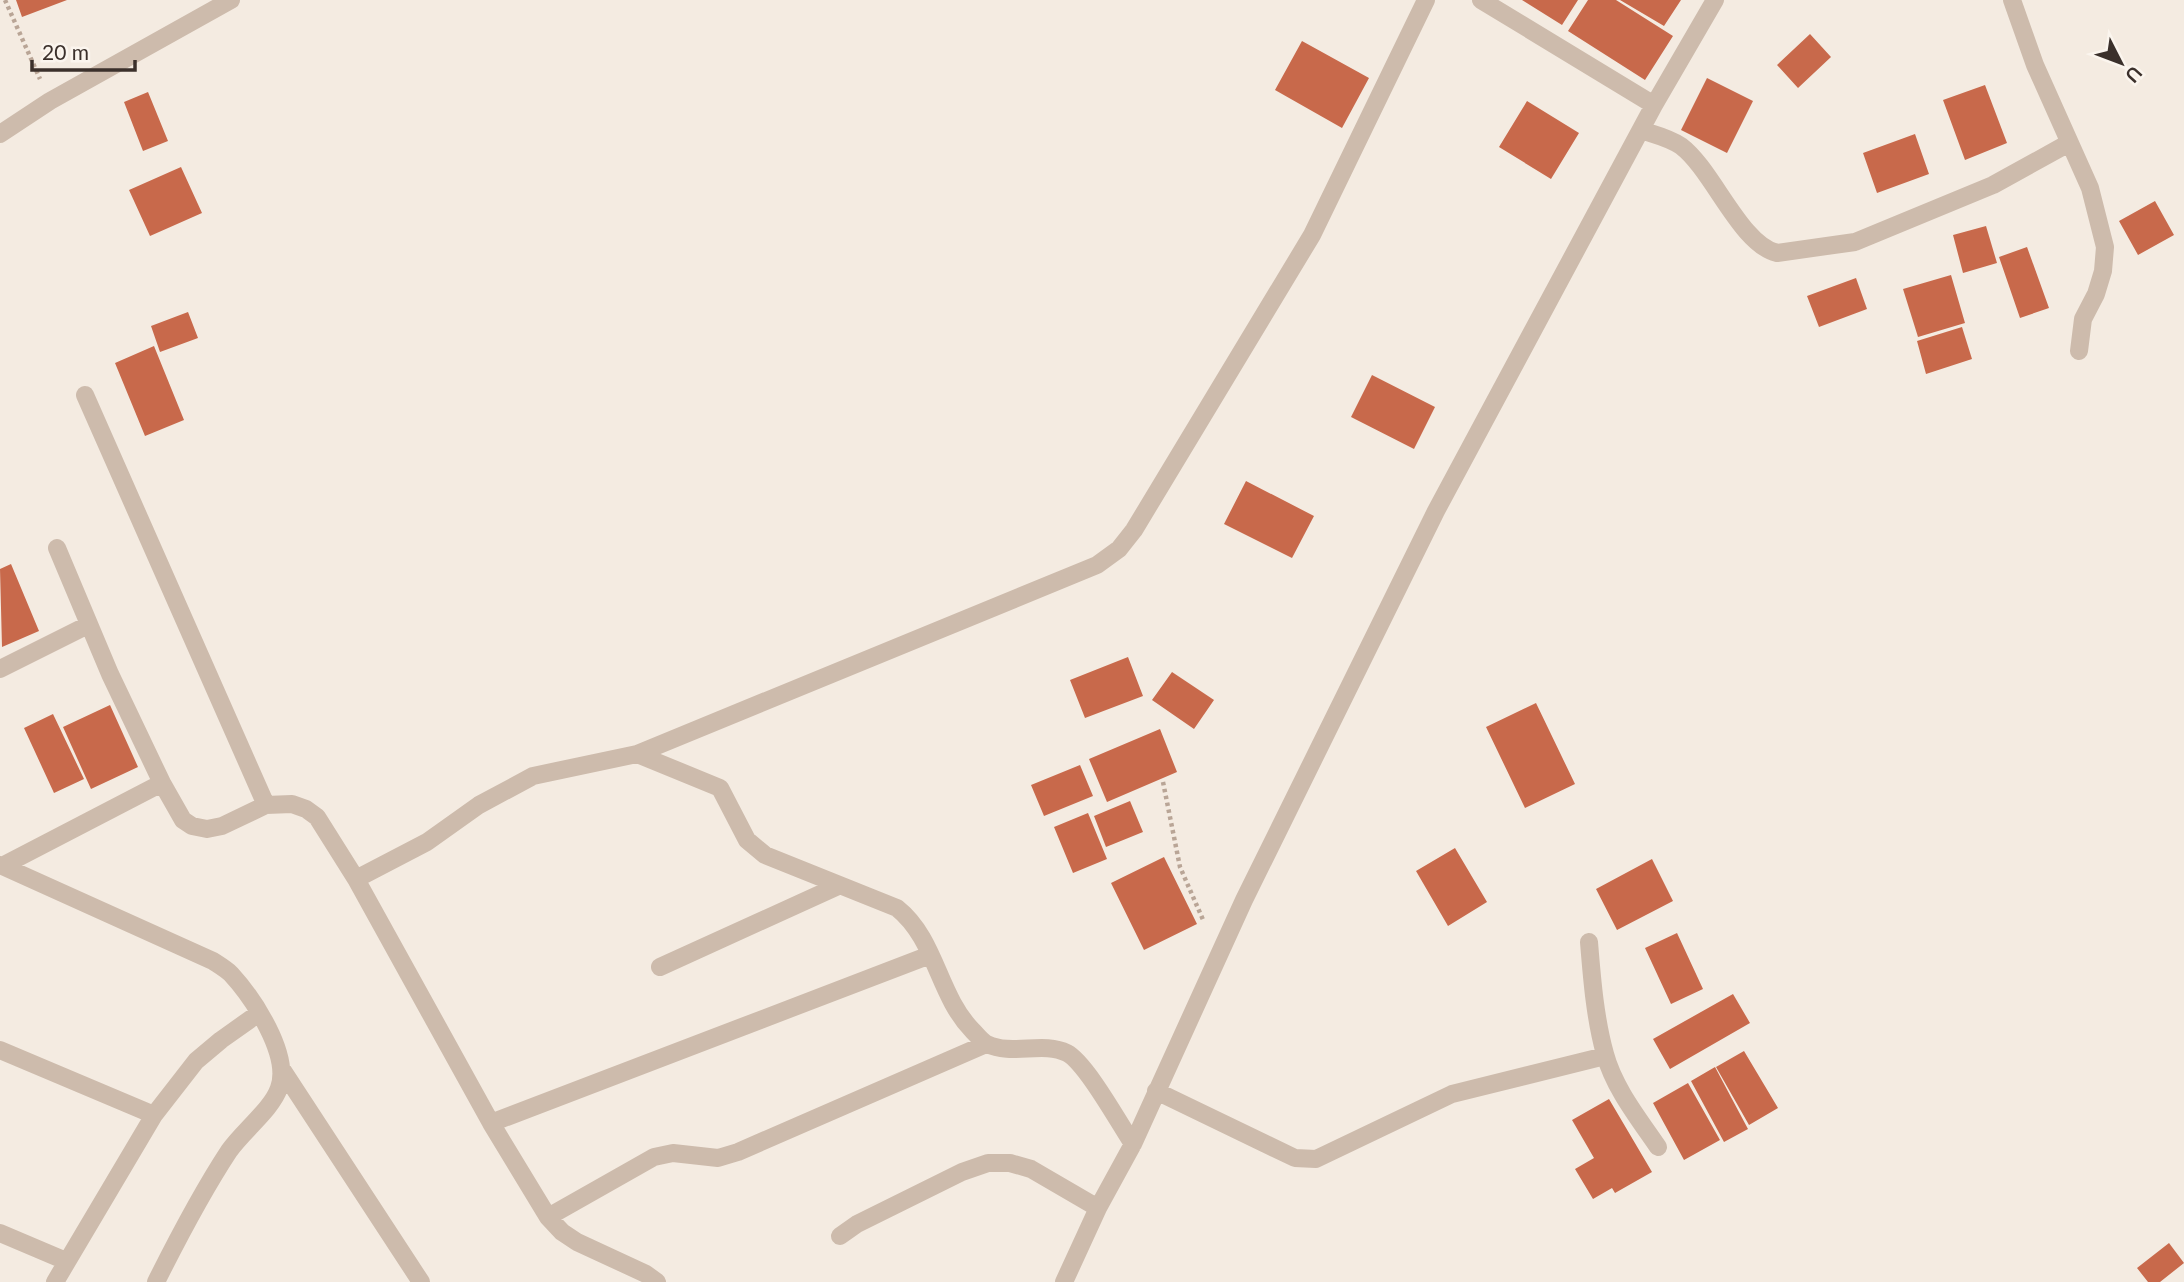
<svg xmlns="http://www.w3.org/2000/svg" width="2184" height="1282" font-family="Lato,sans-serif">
<rect width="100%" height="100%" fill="#f4ebe1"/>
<path fill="#c8694b" d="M16,0h51l-45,17z
M1522,0h56l-16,25z
M1588,0h28l57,36 -28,44 -77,-49z
M1620,0h61l-17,26z
M1810,34l21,23 -33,31 -21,-23z
M1302,41l67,37 -27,50 -67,-38z
M1707,78l46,23 -26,52 -46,-23z
M1985,85l22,58 -42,17 -22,-60z
M148,92l20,49 -25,10 -19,-49z
M1527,101l52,32 -28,46 -52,-32z
M1915,134l14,40 -52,19 -14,-40z
M181,167l21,46 -52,23 -21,-46z
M2155,201l19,34 -36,20 -19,-34z
M1986,226l11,37 -34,10 -10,-38z
M2027,247l22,61 -29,10 -21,-61z
M1951,275l14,48 -47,14 -15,-48z
M1856,278l11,31 -48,18 -12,-31z
M188,312l10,26 -38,14 -9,-26z
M1962,327l10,32 -46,15 -9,-33z
M154,346l30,74 -39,16 -30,-73z
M1372,375l63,32 -21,42 -63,-32z
M1246,481l68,35 -22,42 -68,-34z
M11,564l28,67 -37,16 -2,-78z
M1128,657l15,39 -58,22 -15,-38z
M1172,672l42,28 -20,29 -42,-29z
M1536,703l39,81 -50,24 -39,-81z
M110,705l28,62 -47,22 -28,-62z
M53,714l31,65 -30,14 -30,-65z
M1160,729l17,43 -70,30 -18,-43z
M1080,765l13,31 -49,20 -13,-31z
M1130,801l13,31 -37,15 -12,-31z
M1088,813l19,46 -34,14 -19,-46z
M1455,848l32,54 -39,24 -32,-55z
M1164,857l33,67 -53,26 -33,-67z
M1652,859l21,42 -56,29 -21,-41z
M1677,933l26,56 -32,15 -26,-56z
M1733,994l17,29 -80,46 -17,-30z
M1744,1051l34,57 -29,17 -33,-58z
M1715,1067l33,62 -24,13 -33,-61z
M1688,1083l32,57 -36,20 -31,-57z
M1609,1099l43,73 -37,21 -3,-5 -19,11 -18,-30 19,-11 -22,-38z
M2169,1243l15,20 -24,19h-12l-11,-14z"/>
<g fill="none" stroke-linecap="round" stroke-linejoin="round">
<path stroke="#b9a596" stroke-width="4.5" stroke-dasharray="3.5 3.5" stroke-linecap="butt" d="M5,0l35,79
M1163,782l17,85 24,55"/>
<path stroke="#cdbbac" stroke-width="18" d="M1481,0l173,105
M2012,0l23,65 55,123 15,59 -2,24 -7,23 -13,25 -4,32
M1641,130c12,4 29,8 40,16 32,24 59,98 96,107l78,-11 138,-57 76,-42
M0,134l50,-33 181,-101
M85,395l181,410
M57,548l53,126 52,109 21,37 9,6 15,3 15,-3 44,-21 26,-1 14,5 11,8 39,62 135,244 57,94 14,15 15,10 69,32 11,8
M0,669l88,-44
M637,754l460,-189 22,-16 15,-19 178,-295 114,-235
M0,865l213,96c6,4 13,8 18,13 22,24 60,81 48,114 -7,21 -36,43 -50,63 -27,41 -51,87 -73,131
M2,866l160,-83
M356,879l71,-37 52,-37 54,-29 104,-22 83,34 27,52 18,15 132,53c39,31 41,87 75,122 4,4 10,12 15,14 25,12 56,-3 80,9 19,10 52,70 66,91
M1589,942c3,37 6,76 16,112 9,34 34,65 53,93
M660,967l178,-81
M0,1050l154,65
M283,1071l138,211
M1156,1091l139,67 21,1 136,-65 153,-38
M491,1123l439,-168
M548,1217l106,-60 19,-4 45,5 20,-6 248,-108
M0,1233l66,28
M840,1236l17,-12 105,-52 26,-9h22l21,6 67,39
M55,1282l99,-167 42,-54 25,-21 38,-27
M1064,1282l34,-74 35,-64 111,-244 192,-389 218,-406 61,-105"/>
</g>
<g transform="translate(2121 63) rotate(132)" stroke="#fbf5ee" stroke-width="5" paint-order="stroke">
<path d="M0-5L12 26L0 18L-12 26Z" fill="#3b302b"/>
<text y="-10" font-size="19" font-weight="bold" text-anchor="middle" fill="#3b302b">U</text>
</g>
<path d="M32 60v10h103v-10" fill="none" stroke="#3b302b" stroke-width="3.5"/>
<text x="42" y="60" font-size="21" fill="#3b302b" stroke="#fbf5ee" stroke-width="5" paint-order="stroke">20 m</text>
</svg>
